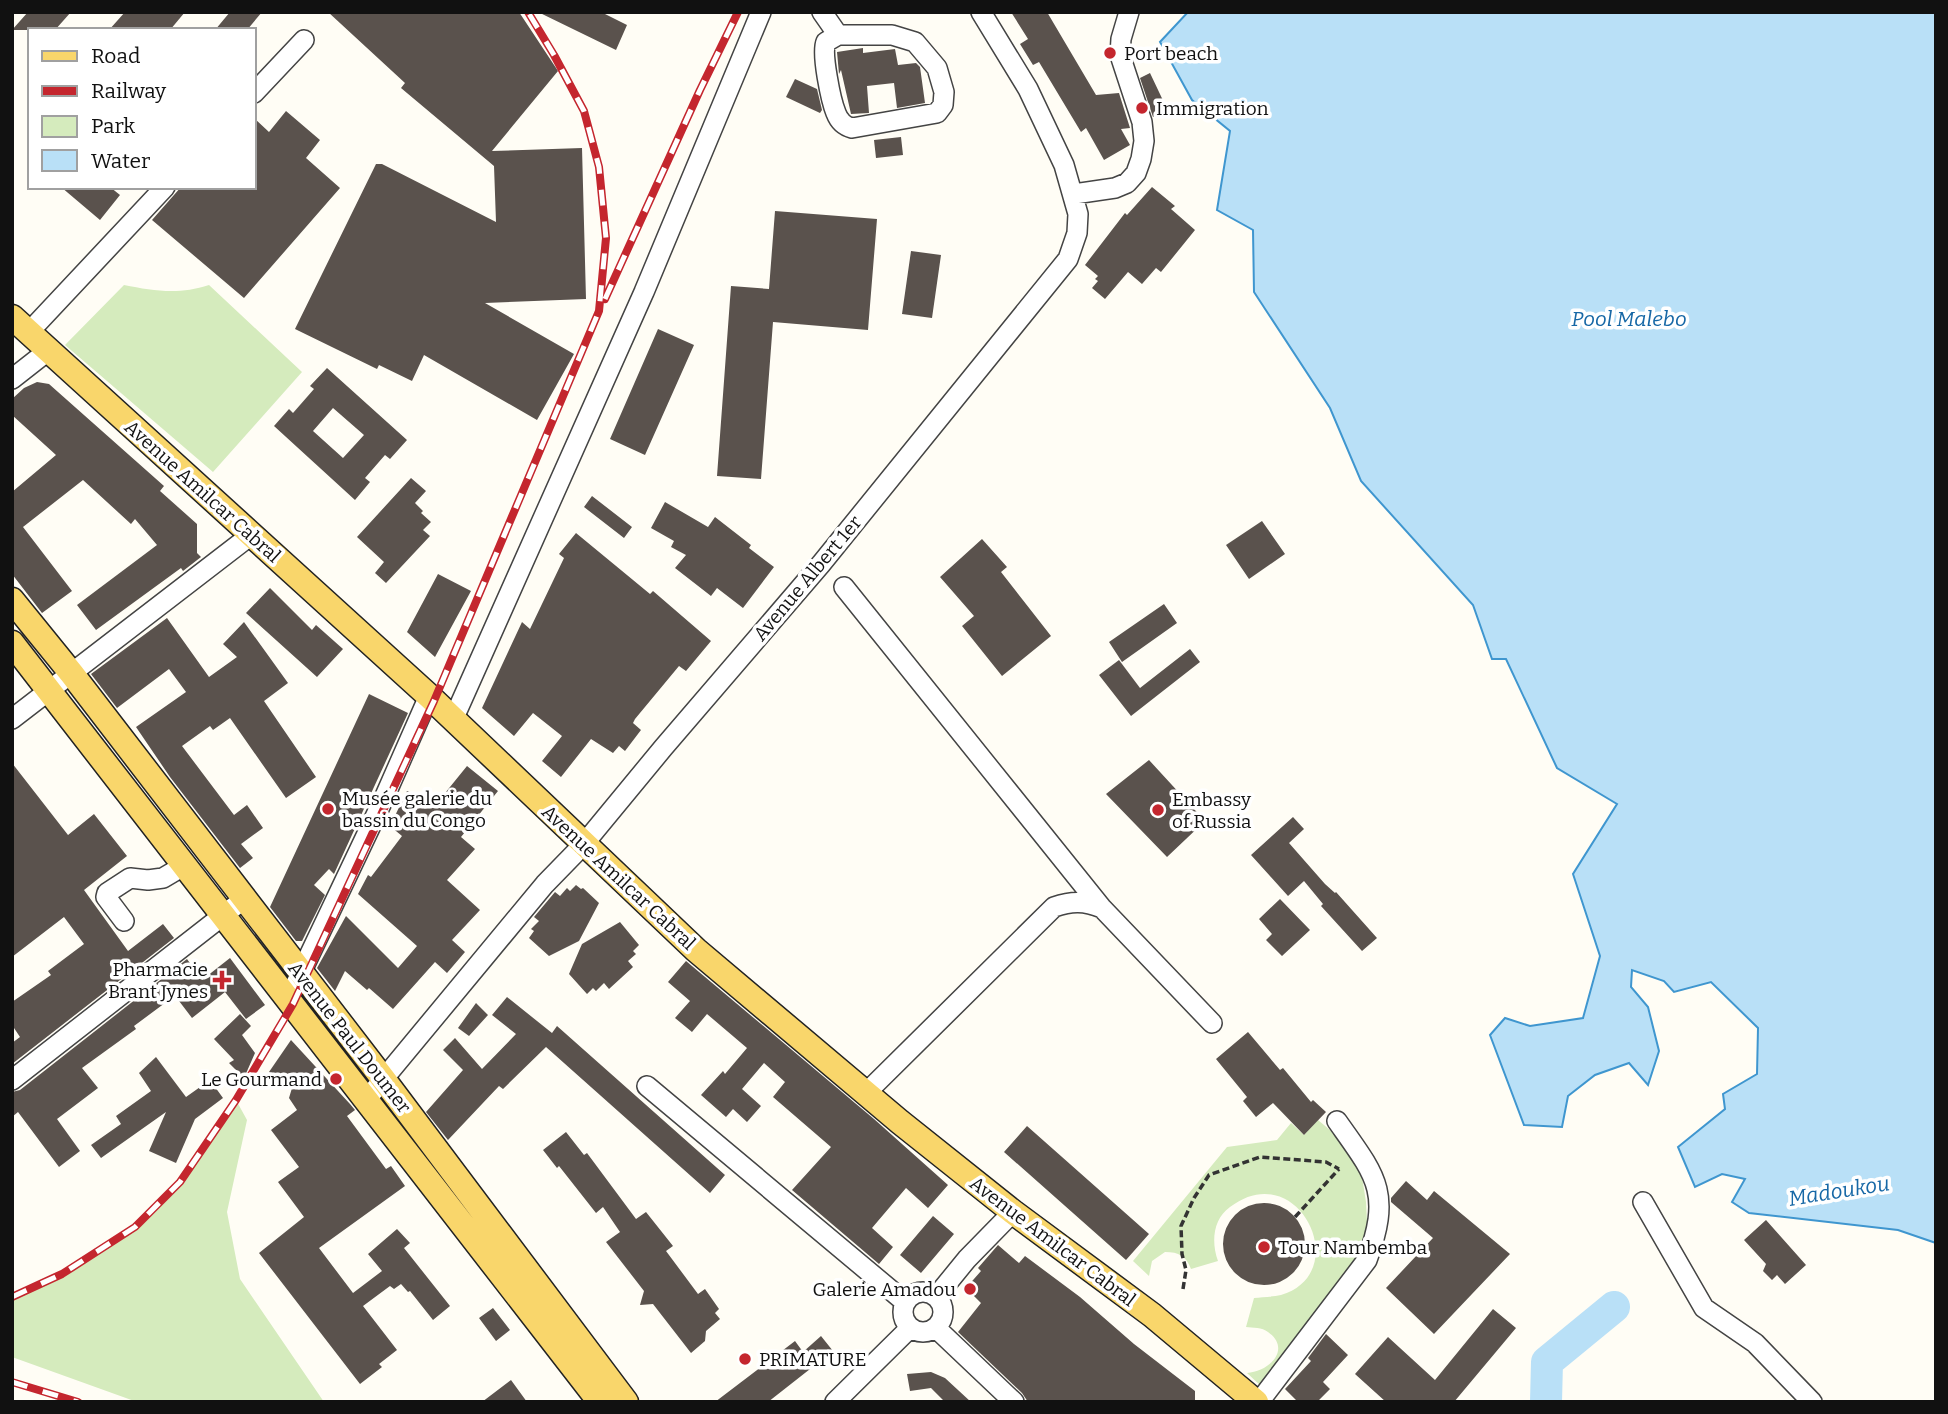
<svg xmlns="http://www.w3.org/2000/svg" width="1948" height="1414" font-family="Bitter,serif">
<rect width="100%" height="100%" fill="#fffdf5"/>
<path fill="#d5ebbd" d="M124,285c30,6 55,10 85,0l93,87 -89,100 -148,-127z
M236,1100l11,20 -20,92 13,67 84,123h-187l-125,-45v-61c63,-27 126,-61 169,-115 20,-26 36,-54 55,-81z
M1318,1120l19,16 23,28 6,38 2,40 -6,19 -100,126 -15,-14c22,-1 45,-24 21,-41 -6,-5 -15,-4 -22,-5l8,-29c8,-1 18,-1 27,-3 74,-22 17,-140 -51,-88 -17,12 -19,35 -12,54l-27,8c-5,-13 -12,-17 -26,-17l-13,9 -3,15 -16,-15 94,-114 50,-7 14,-17 13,12z"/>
<path fill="#b9e0f7" stroke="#3f96cf" stroke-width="2" d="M1188,12h748v1231l-38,-13 -149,-17 -17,-11 13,-23 -23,-5 -27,13 -17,-40 47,-38 -2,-15 34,-20 1,-46 -47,-46 -37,10 -10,-11 -32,-11 -1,17 17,20 11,44 -11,34 -19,-22 -34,12 -27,21 -6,31 -38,-2 -34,-90 15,-17 25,8 53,-8 17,-62 -27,-82 44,-70 -60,-36 -51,-109h-14l-19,-54 -112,-124 -31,-73 -76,-116 -1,-62 -36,-20 13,-79 -38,-31 -32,-58z"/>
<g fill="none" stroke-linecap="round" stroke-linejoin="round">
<path stroke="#b9e0f7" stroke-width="32" d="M1546,1402l1,-40 67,-55"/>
</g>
<path fill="#5a524d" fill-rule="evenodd" d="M28,12h43l-16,18h-43z
M125,12h60l-15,18h-61z
M230,12h32l-15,18h-32z
M328,12h191l39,59 -66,80 90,-3 4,151 -101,4 89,51 -37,66 -113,-65 -12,26 -33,-16 -2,4 -82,-40 81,-165h6l114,58 -2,-56 -93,-78 4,-5z
M538,12h63l26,13 -11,25z
M1011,12h36l49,83 23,-2 11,35 -9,1 9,16 -26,15 -18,-32 -5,4 -42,-70 -6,3 -13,-21 8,-5z
M863,48v5l32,-4 3,16 18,-2 4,4 5,36 -28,5 -3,-25 -27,3 2,27 -18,1 -10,-44 -2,4 -2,-22z
M1150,73l18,38 -15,6 -13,-39z
M795,79l22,10 5,21 -2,3 -34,-16z
M286,111l34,29 -14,18 34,30 -96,110 -92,-78 29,-33h73v-69l15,14z
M901,137l2,18 -27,3 -2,-18z
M61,187h49l10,8 -20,25z
M1152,187l23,19 -4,3 24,21 -34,42 -5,-4 -14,16 -14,-12 -23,27 -13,-11 6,-7 -3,-2 3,-3 -13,-11 40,-52 2,2z
M775,211l102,8 -9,111 -95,-8 -12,157 -44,-3 14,-190 38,3z
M911,251l30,4 -9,63 -30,-4z
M658,329l36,16 -49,110 -35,-16z
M327,368l80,72 -17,19 -5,-4 -20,23 5,4 -15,18 -81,-74 15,-17 4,4 21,-24 -4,-3zM333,408l31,27 -21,23 -30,-27z
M37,382l12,2 115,102 -4,5 37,33v29l4,4 -18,14 -2,-3 -85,62 -19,-25 80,-60 -22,-26 -4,5 -48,-44 -60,47 49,64 -30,22 -30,-39v-82l44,-37 -44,-40v-16l12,-11z
M411,478l15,13 -11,12 8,8 -2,2 10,9 -8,8 7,6 -44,47 -11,-10 9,-11 -27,-25z
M592,496l40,31 -8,11 -40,-31z
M665,502l43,25 7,-10 36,28 -2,3 25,19 -31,41 -26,-20 -6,8 -36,-28 11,-13 -15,-8 3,-6 -23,-13z
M1262,521l23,33 -36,25 -23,-34z
M576,533l74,61 3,-3 58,50 -25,30 -7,-5 -44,53 -2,4 8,7 -16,21 -6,-5 -6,7 -22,-14 -30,38 -19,-16 20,-25 -29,-23 -19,23 -32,-28 40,-86 8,7 34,-71 -5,-4z
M982,539l25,28 -6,5 50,64 -49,40 -40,-50 12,-10 -34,-39z
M438,574l33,17 -36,66 -28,-25z
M270,588l42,42 4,-5 27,24 -26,28 -71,-64z
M1164,604l13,19 -55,39 -13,-20z
M167,618l42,59 28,-20 -14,-13 21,-22 44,61 -24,18 52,76 -30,21 -56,-80 -17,12 -3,-4 -28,20 52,69 13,-10 16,23 -22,16 12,14 -13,10 -70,-91 -34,-50 50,-35 -17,-23 -52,39 -26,-34z
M1190,649l10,13 -69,54 -32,-41 20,-15 21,28z
M369,694l39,19 -74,161 -5,-5 -15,16 11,10 -23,46h-6l-26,-34z
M1149,760l56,61 -38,36 -61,-63z
M12,763l56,72 26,-21 33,42 -43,34 44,61 35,-27 11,14 -162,126v-21l8,-6 -8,-12v-23l39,-27 -3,-4 36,-27 -20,-27 -52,40z
M467,766l31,25 -37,46 14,12 -28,31 33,30 -28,30 13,12 -18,21 -12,-11 -42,47 -24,-21 -2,2 -22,-19 -10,20 -18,-23 29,-52 52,52 19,-22 -59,-52 10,-19 3,2 31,-41 -12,-10 17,-35 30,12z
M1293,817l11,12 -15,14 36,41 10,9 1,-1 41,46 -15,13 -41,-45 2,-2 -19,-23 -16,15 -37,-41z
M576,885l5,4 2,-1 16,15 -20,38 -30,15 -20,-18 5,-7 -3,-2 8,-8 -5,-4 21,-25 5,4 7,-8 3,3z
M1280,899l30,31 -28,26 -16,-16 6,-6 -13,-15z
M620,922l19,23 -6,6 3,3 -8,7 5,6 -24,22 -5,-6 -8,8 -3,-3 -6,6 -18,-20 13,-30z
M230,958l35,47 -19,14 -21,-27 -33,26 -16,-21 -6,4 -1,-1 -35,26 2,3 -54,39 16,20 -41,31 23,32 -21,16 -41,-55 -6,5v-25l8,-2 167,-131 15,21z
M686,961l188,158 74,66 -20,23 -22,-20 -34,40 21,19 -14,17 -87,-74 39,-43 -58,-50 12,-15 -21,-19 -22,26 19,17 -14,16 -14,-13 -7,8 -25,-22 22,-24 2,3 22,-26 -40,-34 -15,18 -17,-14 15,-17 -22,-19z
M507,997l45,36 5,-7 168,149 -15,18 -164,-146 -43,42 -4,-3 -51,54 -22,-28 37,-42 -20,-20 12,-12 27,31 34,-35 -24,-19z
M476,1003l12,12 -19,21 -11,-8z
M240,1014l11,12 -9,9 13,18 -11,25 -15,-15 5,-3 -20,-21z
M1248,1032l32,38 3,-2 28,34 2,-2 13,12 -22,23 -31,-32 -17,14 -13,-16 4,-4 -31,-38z
M291,1040l59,64 5,6 -8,6 39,53 5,-3 14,20 -86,62 34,45 29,-22 -14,-17 29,-25 13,14 -6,5 46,58 -17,14 -23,-29 -2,1 -7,-8 -7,5 -4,-3 -27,20 34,44 -18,14 3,3 -22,17 -101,-131 45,-36 -26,-35 21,-15 -28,-37 26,-20 -8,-12 3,-10 -23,-16z
M156,1057l30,40 24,-17 13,18 -28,21 -19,44 -27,-12 17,-39 -65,46 -10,-13 30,-21 -5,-8 35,-25 -12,-18z
M1027,1126l122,108 -23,26 -122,-108z
M566,1132l18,23 3,-2 49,66 10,-7 27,34 -7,5 32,43 7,-5 14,20 -4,4 5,6 -14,12 -1,10 -14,12 -38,-49 -13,1 4,-14 -38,-49 14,-10 -17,-25 -7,6 -37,-47 -2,2 -14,-18z
M1406,1181l21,19 7,-9 76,63 -76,80 -48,-46 47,-50 -42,-36v-4z
M1223 1244a41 41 0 1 1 82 0a41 41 0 1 1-82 0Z
M933,1216l21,18 -33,39 -21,-18z
M1766,1220l40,45 -21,19 -8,-9 -5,5 -9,-9 3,-7 -22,-24z
M998,1245l21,18 6,-7 55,41 54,47 61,47v11h-167l-6,-9 -64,-61 23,-29 -15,-15 15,-17 -3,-3z
M493,1308l17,22 -14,11 -17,-23z
M1493,1309l23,19 -62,74h-68l-31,-28 33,-37 47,43z
M1326,1334l22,21 -25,27 7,7 -13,13h-19l-13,-13 26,-28 -3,-3z
M821,1336l12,15 -65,51h-53l80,-61 8,11z
M931,1372l14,6 26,24h-26l-14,-14 -21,3 -3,-17z
M511,1380l16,22h-45z"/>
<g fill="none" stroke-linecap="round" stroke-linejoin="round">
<defs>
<path id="minor" d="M822,12l16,23
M838,35h54l23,7 22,26 7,24 -1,13 -6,8 -85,15c-8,-2 -13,-7 -16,-15 -5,-12 -15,-60 -10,-71z
M254,93l50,-53
M1074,194l41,-6 12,-5 9,-10 5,-14 3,-18 -2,-19 -22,-67 1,-16 8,-27
M29,332l136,-145
M12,379l37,-29
M844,587l257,320
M12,719l239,-184
M453,720l191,-428 117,-280
M124,921l-18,-24 1,-4 23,-15 18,2 15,-2 22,-13
M289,998l96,-202 44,-100
M12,1080l232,-181
M647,1086l258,216
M866,1093l188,-186c18,-6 30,-6 48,1l110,115
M366,1100l179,-216 38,-39 80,-97 158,-184 247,-305 9,-26 1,-19 -14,-49 -36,-76 -47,-77
M1643,1202l61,106 51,35 57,59
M903 1312a20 20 0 1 1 40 0a20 20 0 1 1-40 0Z
M936,1297l31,-38 46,-47
M936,1328l78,74
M835,1402l75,-74
M1259,1402l108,-142c25,-68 9,-84 -30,-139"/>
<path id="major" d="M12,317l417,379 267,254 204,172 113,90 139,103 104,87
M12,600l60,74 312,406 242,322
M12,643l588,759"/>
</defs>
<use href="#minor" stroke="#444" stroke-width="22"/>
<use href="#major" stroke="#222" stroke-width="27"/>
<path stroke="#333" stroke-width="3.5" stroke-dasharray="7 3.5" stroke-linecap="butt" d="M1295,1217l44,-48
M1183,1289l3,-19 -4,-16 -1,-28 13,-28 15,-23 51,-18 66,5 13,7"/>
<use href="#minor" stroke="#fff" stroke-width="19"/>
<use href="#major" stroke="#f9d66b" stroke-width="24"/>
<defs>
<path id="rail" d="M605,299l95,-209 38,-78
M12,1297l50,-23 73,-47 45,-45 56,-82 57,-96 141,-303 165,-390 7,-73 -7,-71 -15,-56 -30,-56 -26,-43
M12,1382l66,20"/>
</defs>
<use href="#rail" stroke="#c4262e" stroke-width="8"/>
<use href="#rail" stroke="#fff" stroke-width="5" stroke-dasharray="16" stroke-linecap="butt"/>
</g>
<g fill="#c4262e" stroke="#fff" stroke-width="2.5">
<circle cx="1110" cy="53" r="7"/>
<circle cx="1142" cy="108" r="7"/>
<circle cx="328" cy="809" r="7"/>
<circle cx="1158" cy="810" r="7"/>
<path d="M218.5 969.5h7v7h7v7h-7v7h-7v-7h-7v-7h7z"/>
<circle cx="336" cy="1079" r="7"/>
<circle cx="1264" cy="1247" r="7"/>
<circle cx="970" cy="1289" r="7"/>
<circle cx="745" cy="1359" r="7"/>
</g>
<g text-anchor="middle" stroke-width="7" stroke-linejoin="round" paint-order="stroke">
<g font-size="19" fill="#111" stroke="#fff" text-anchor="start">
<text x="1124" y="60">Port beach</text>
<text x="1156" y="115">Immigration</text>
<text x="342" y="805">Musée galerie du<tspan x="342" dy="22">bassin du Congo</tspan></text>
<text x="1172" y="806">Embassy<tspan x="1172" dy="22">of Russia</tspan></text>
<text x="208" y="976" text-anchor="end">Pharmacie<tspan x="208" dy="22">Brant Jynes</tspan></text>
<text x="322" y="1086" text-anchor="end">Le Gourmand</text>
<text x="1278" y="1254">Tour Nambemba</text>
<text x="956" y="1296" text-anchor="end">Galerie Amadou</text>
<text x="759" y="1366">PRIMATURE</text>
</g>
<g font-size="19" fill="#111" stroke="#fff">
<text transform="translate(203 491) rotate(42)" y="7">Avenue Amilcar Cabral</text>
<text transform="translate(807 578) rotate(-50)" y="7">Avenue Albert 1er</text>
<text transform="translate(619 877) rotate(43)" y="7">Avenue Amilcar Cabral</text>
<text transform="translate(350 1037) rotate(52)" y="7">Avenue Paul Doumer</text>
<text transform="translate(1053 1241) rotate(37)" y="7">Avenue Amilcar Cabral</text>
</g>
<g font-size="21" font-style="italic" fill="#1768a6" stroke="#fff">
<text x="1629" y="326">Pool Malebo</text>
<text transform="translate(1839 1191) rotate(-9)" y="7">Madoukou</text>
</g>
</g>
<rect width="1948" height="1414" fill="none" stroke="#111111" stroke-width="28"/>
<rect x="28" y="28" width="228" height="161" fill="#ffffff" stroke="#a0a0a0" stroke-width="2"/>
<rect x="42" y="51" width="35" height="10" fill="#f9d66b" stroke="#a0a0a0" stroke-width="2"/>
<text x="91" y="63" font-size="21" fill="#111111">Road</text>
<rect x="42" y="86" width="35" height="10" fill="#c4262e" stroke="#a0a0a0" stroke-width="2"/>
<text x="91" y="98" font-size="21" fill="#111111">Railway</text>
<rect x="42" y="116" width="35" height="21" fill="#d5ebbd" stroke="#a0a0a0" stroke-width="2"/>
<text x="91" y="133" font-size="21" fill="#111111">Park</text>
<rect x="42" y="150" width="35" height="21" fill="#b9e0f7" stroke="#a0a0a0" stroke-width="2"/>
<text x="91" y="168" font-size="21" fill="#111111">Water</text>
</svg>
